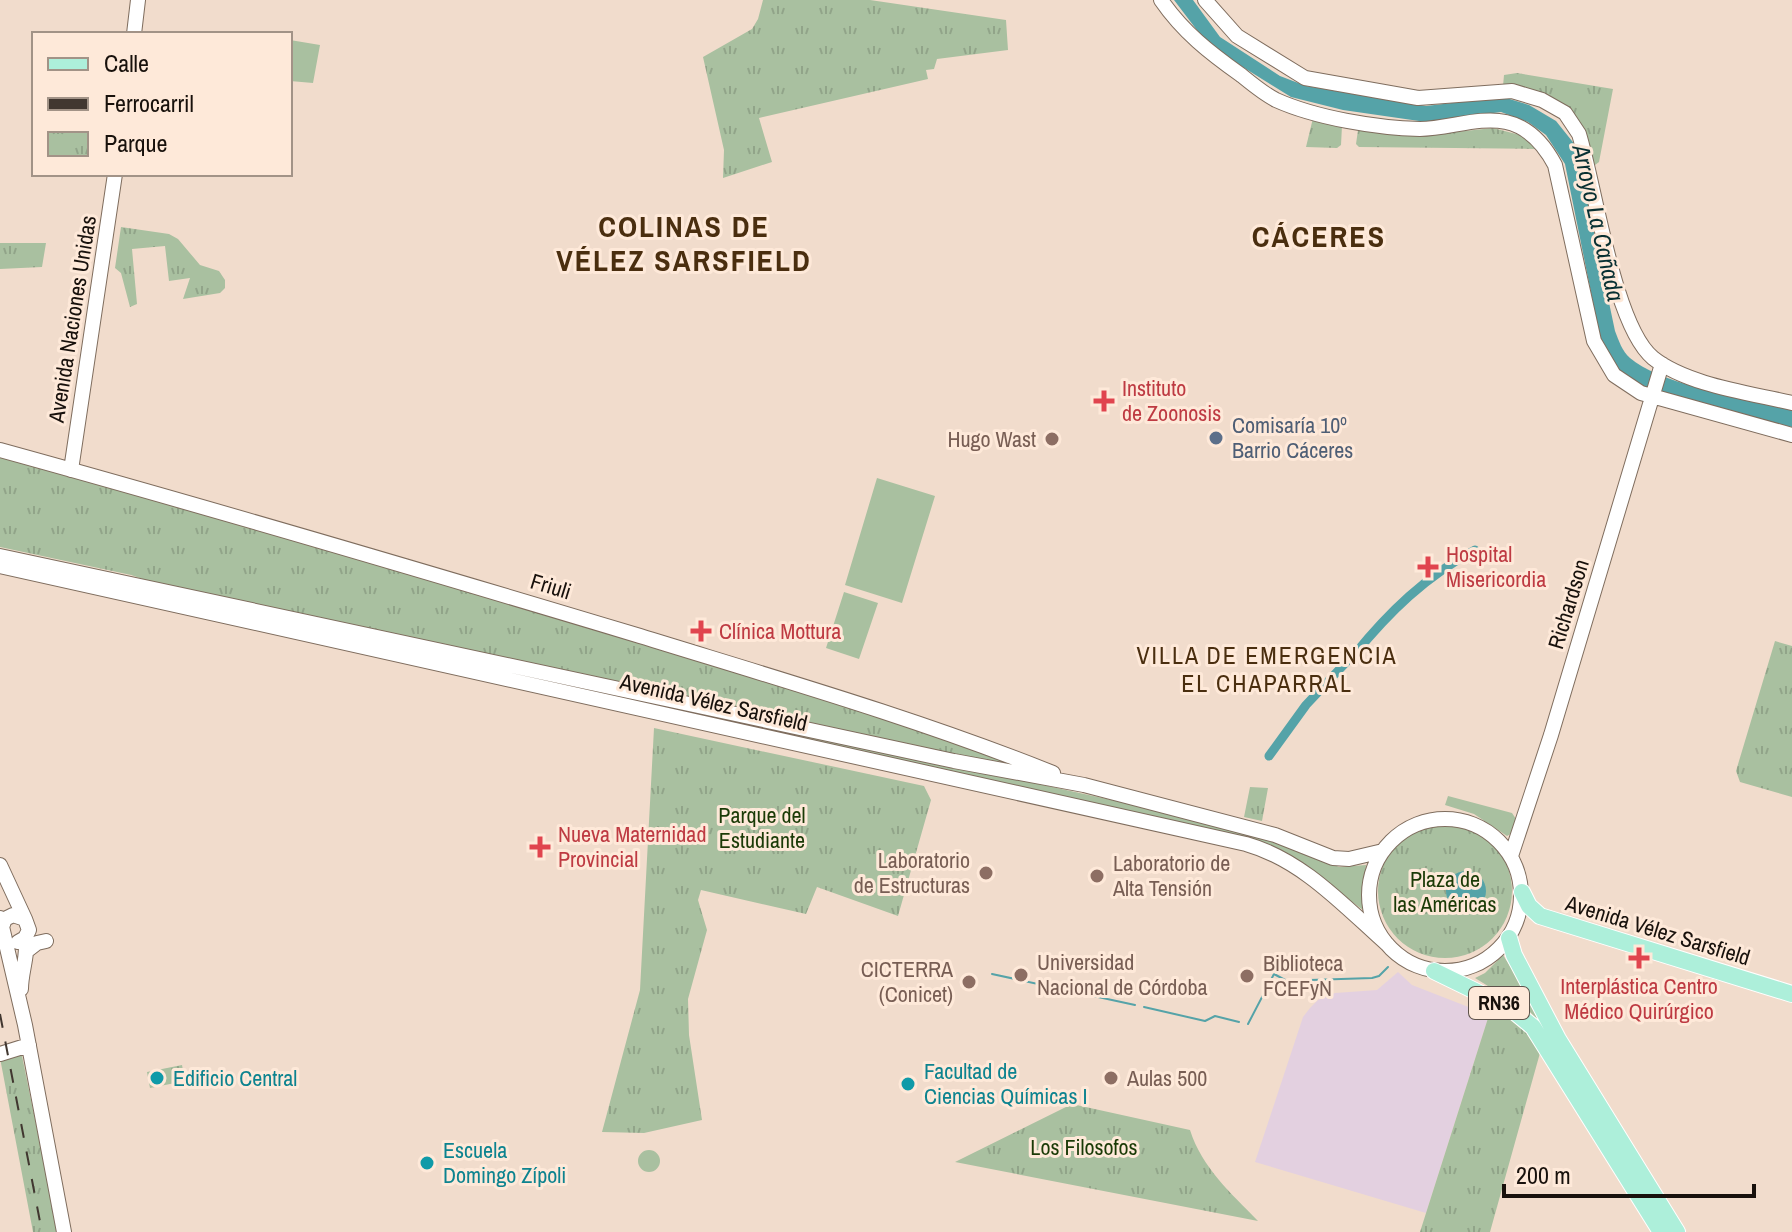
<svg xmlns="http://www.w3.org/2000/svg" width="1792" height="1232" font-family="'Archivo Narrow',sans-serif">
<defs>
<pattern id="park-tufts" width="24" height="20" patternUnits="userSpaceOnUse" patternTransform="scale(2)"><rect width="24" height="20" fill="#a9c0a0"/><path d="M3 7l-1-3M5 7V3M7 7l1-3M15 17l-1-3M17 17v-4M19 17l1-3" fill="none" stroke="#91a489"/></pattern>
</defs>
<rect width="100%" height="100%" fill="#f1dccc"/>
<path fill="#e3d0e0" d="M1398,972l14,13 77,30 -63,198 -171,-51 48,-145 7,-9 8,-8 17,-7 42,-3z"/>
<path fill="#a9c0a0" d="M290,40l30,5 -7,38 -23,-2z
M877,478l58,18 -33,107 -57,-18z
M844,592l34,11 -19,56 -33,-11z
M721,714l536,118 82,35 27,-2 -2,24 3,24 -76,-57 -572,-135z
M1448,796l64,17 4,6 -2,13 -7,4 -33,-22 -29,-9z
M638 1161a11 11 0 1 1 22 0a11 11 0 1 1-22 0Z"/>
<path fill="url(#park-tufts)" d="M763,0h107l136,20 2,30 -71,9 -3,10 -8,1 2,9 -169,39 13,44 -49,16 1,-28 -21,-93 49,-28 6,-10z
M1517,73l96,16 -14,73 -4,3 -4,-1 -22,-51 -66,-27 1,-11z
M1313,118l29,8 -1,19 -4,3 -31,-1z
M1493,128l27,7 18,14 -179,-2 -3,-3 2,-14 60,6z
M121,227l48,7 9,5 22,26 19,6 6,9v8l-5,5 -37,6 7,-21 -21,3 -4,-35 -33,3 5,55 -7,3 -9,-34 -6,-5z
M0,243h46l-4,24 -42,2z
M0,450l807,237 277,98 -886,-187 -67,-23 -131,-28z
M1775,641l17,5v151l-52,-15 -4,-11z
M654,728l270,58 7,14 -33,116 -81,-29 -11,27 -105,-24 -3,10 9,30 -19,69 1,36 13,85 -58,13 -42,-1 38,-142z
M1250,787l18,1 -6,33 -18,-4z
M1378 891a67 67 0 1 1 134 0a67 67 0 1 1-134 0Z
M1503,955l44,69 -3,2 -14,-14 -55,-34 10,-5z
M1489,1015l30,7 21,31 -50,179h-70z
M21,1051l37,181h-25l-33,-174z
M182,1065l3,16 -35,7 -3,-16z
M1072,1104l118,26c12,38 41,63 68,91l-303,-59z"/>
<path fill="#55a3a8" d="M1174,0h19l27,37 60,39 26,10 120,20 77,-9 26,8 27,16 20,25 39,185c4,10 7,20 15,27 29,26 122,43 162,52v17c-45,-10 -91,-18 -135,-35 -9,-3 -21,-6 -28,-13 -15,-11 -25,-29 -30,-47l-34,-168 -19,-29 -18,-13 -27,-10 -75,10 -83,-12 -52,-13 -82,-51z
M1446 891a20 20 0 1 1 40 0a20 20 0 1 1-40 0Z"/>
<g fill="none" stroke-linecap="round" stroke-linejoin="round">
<path stroke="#55a3a8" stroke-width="2" d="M992,974l143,31
M1307,985l3,-5 62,-2 7,-2 9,-9
M1144,1007l61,14 10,-5 24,6
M1248,1024l26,-50 26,14"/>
<path stroke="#55a3a8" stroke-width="9" d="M1354,655c35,-43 72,-79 121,-105
M1269,756l37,-51 45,-48"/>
<defs>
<path id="secondary" d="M1161,0c22,32 49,53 80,75 11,9 23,19 35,25 40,18 101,28 144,29 28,0 59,-13 86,-7 23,5 38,22 49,43l39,176 20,34 27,18 151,42
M1205,0l32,36 68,42 113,20 94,-7 30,9 23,13 14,21c16,52 35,192 74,224 34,27 97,35 139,45
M134,34l4,-34
M0,450c214,59 427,122 640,186 139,43 278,83 413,137
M71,470l44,-296
M0,556l954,205 130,24 191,50 58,23 16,1 34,-8
M0,566l1246,278c57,16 99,63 142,101
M1369 895a76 76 0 1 1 152 0a76 76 0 1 1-152 0Z
M1511,856l40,-121 111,-371
M0,865l25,54
M0,918l25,107 39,207
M2,927l3,-8 8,-4 12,4 4,11 -4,8 -7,4
M28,950l9,-7 9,-2
M21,989c0,-18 8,-35 4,-51
M0,1054l29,-9"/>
<path id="primary" d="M1522,892l7,14 11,10 252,78
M1509,938l5,17 44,84 119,193
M1434,971l76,37 23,19 128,205"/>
</defs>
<use href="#secondary" stroke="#7f6d5e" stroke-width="16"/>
<use href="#primary" stroke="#fff" stroke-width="18"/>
<use href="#secondary" stroke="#fff" stroke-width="14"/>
<use href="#primary" stroke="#adefda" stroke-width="16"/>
<path stroke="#413730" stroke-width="2" stroke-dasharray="14 14" stroke-linecap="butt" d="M0,1014l42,218"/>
</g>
<g fill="#e0444e" stroke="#fee9d9" stroke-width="3">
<path d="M1100 389h8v8h8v8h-8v8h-8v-8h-8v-8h8z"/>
<path d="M1424 555h8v8h8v8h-8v8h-8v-8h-8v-8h8z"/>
<path d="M697 619h8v8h8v8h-8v8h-8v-8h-8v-8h8z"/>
<path d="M536 835h8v8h8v8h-8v8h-8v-8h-8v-8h8z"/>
<path d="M1635 946h8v8h8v8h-8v8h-8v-8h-8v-8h8z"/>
</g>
<circle fill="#5c6f8a" stroke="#fee9d9" stroke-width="3" cx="1216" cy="438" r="8"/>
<g fill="#8d6e63" stroke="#fee9d9" stroke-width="3">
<circle cx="1052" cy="439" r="8"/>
<circle cx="986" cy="873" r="8"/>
<circle cx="1097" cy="876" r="8"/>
<circle cx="1021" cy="975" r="8"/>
<circle cx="1247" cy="976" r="8"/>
<circle cx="969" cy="982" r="8"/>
<circle cx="1111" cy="1078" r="8"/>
</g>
<g fill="#0f9aa8" stroke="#fee9d9" stroke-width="3">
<circle cx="157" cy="1078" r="8"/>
<circle cx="908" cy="1084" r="8"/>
<circle cx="427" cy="1163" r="8"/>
</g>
<g text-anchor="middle" stroke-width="6" stroke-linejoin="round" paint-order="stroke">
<rect fill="#fee9d9" stroke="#5d524a" stroke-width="2" x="1469" y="987" width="60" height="32" rx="6"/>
<g font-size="20" font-weight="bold" fill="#18110c">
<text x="1499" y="1010">RN36</text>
</g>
<g font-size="22" fill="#18110c" stroke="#fee9d9">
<text transform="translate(72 319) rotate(-81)" y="8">Avenida Naciones Unidas</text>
<text transform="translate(551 586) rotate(17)" y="8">Friuli</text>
<text transform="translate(1568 604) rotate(-73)" y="8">Richardson</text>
<text transform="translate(714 702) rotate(13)" y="8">Avenida Vélez Sarsfield</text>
<text transform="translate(1658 930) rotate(17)" y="8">Avenida Vélez Sarsfield</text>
</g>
<g font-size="22" fill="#be3a42" stroke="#fee9d9" text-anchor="start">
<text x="1122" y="396">Instituto<tspan x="1122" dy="25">de Zoonosis</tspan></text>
<text x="1446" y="562">Hospital<tspan x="1446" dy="25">Misericordia</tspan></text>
<text x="719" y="639">Clínica Mottura</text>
<text x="558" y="842">Nueva Maternidad<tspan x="558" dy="25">Provincial</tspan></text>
<text x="1639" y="994" text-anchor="middle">Interplástica Centro<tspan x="1639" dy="25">Médico Quirúrgico</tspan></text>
</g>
<g font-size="22" fill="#4e5e75" stroke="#fee9d9" text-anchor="start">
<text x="1232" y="433">Comisaría 10º<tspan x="1232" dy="25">Barrio Cáceres</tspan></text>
</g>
<g font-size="22" fill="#785e54" stroke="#fee9d9" text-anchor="start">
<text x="1036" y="447" text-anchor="end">Hugo Wast</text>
<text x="970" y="868" text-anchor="end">Laboratorio<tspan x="970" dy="25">de Estructuras</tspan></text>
<text x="1113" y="871">Laboratorio de<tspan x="1113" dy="25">Alta Tensión</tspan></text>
<text x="1037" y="970">Universidad<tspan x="1037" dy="25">Nacional de Córdoba</tspan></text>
<text x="1263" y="971">Biblioteca<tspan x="1263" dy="25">FCEFyN</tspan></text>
<text x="953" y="977" text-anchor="end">CICTERRA<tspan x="953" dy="25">(Conicet)</tspan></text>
<text x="1127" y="1086">Aulas 500</text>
</g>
<g font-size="22" fill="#1a3a06" stroke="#fee9d9">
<text x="762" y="823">Parque del<tspan x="762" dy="25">Estudiante</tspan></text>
<text x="1445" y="887">Plaza de<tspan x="1445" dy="25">las Américas</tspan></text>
<text x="1084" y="1155">Los Filosofos</text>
</g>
<g font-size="22" fill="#0d838f" stroke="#fee9d9" text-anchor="start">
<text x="924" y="1079">Facultad de<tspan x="924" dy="25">Ciencias Químicas I</tspan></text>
<text x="173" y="1086">Edificio Central</text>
<text x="443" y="1158">Escuela<tspan x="443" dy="25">Domingo Zípoli</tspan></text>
</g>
<g font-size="24" font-style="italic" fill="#083032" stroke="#fee9d9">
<text transform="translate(1598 223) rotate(77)" y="8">Arroyo La Cañada</text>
</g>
<g font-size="24" letter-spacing="2" fill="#4a2e0f" stroke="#fee9d9">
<text x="1267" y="664">VILLA DE EMERGENCIA<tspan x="1267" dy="28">EL CHAPARRAL</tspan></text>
</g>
<g font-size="30" font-weight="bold" letter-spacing="2" fill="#4a2e0f" stroke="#fee9d9">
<text x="684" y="237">COLINAS DE<tspan x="684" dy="34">VÉLEZ SARSFIELD</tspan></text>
<text x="1319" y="247">CÁCERES</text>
</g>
</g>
<rect x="32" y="32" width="260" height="144" fill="#fee9d9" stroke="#a29387" stroke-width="2"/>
<rect x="48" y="58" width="40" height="12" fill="#adefda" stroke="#a29387" stroke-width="2"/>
<text x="104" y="72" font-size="24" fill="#18110c">Calle</text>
<rect x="48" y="98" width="40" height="12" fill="#413730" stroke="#a29387" stroke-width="2"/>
<text x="104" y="112" font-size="24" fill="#18110c">Ferrocarril</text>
<rect x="48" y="132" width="40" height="24" fill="url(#park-tufts)" stroke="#a29387" stroke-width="2"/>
<text x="104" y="152" font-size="24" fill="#18110c">Parque</text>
<path d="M1504 1184v12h250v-12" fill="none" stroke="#18110c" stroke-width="4"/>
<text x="1516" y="1184" font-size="24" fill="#18110c" stroke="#fee9d9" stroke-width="6" paint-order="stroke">200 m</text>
</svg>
